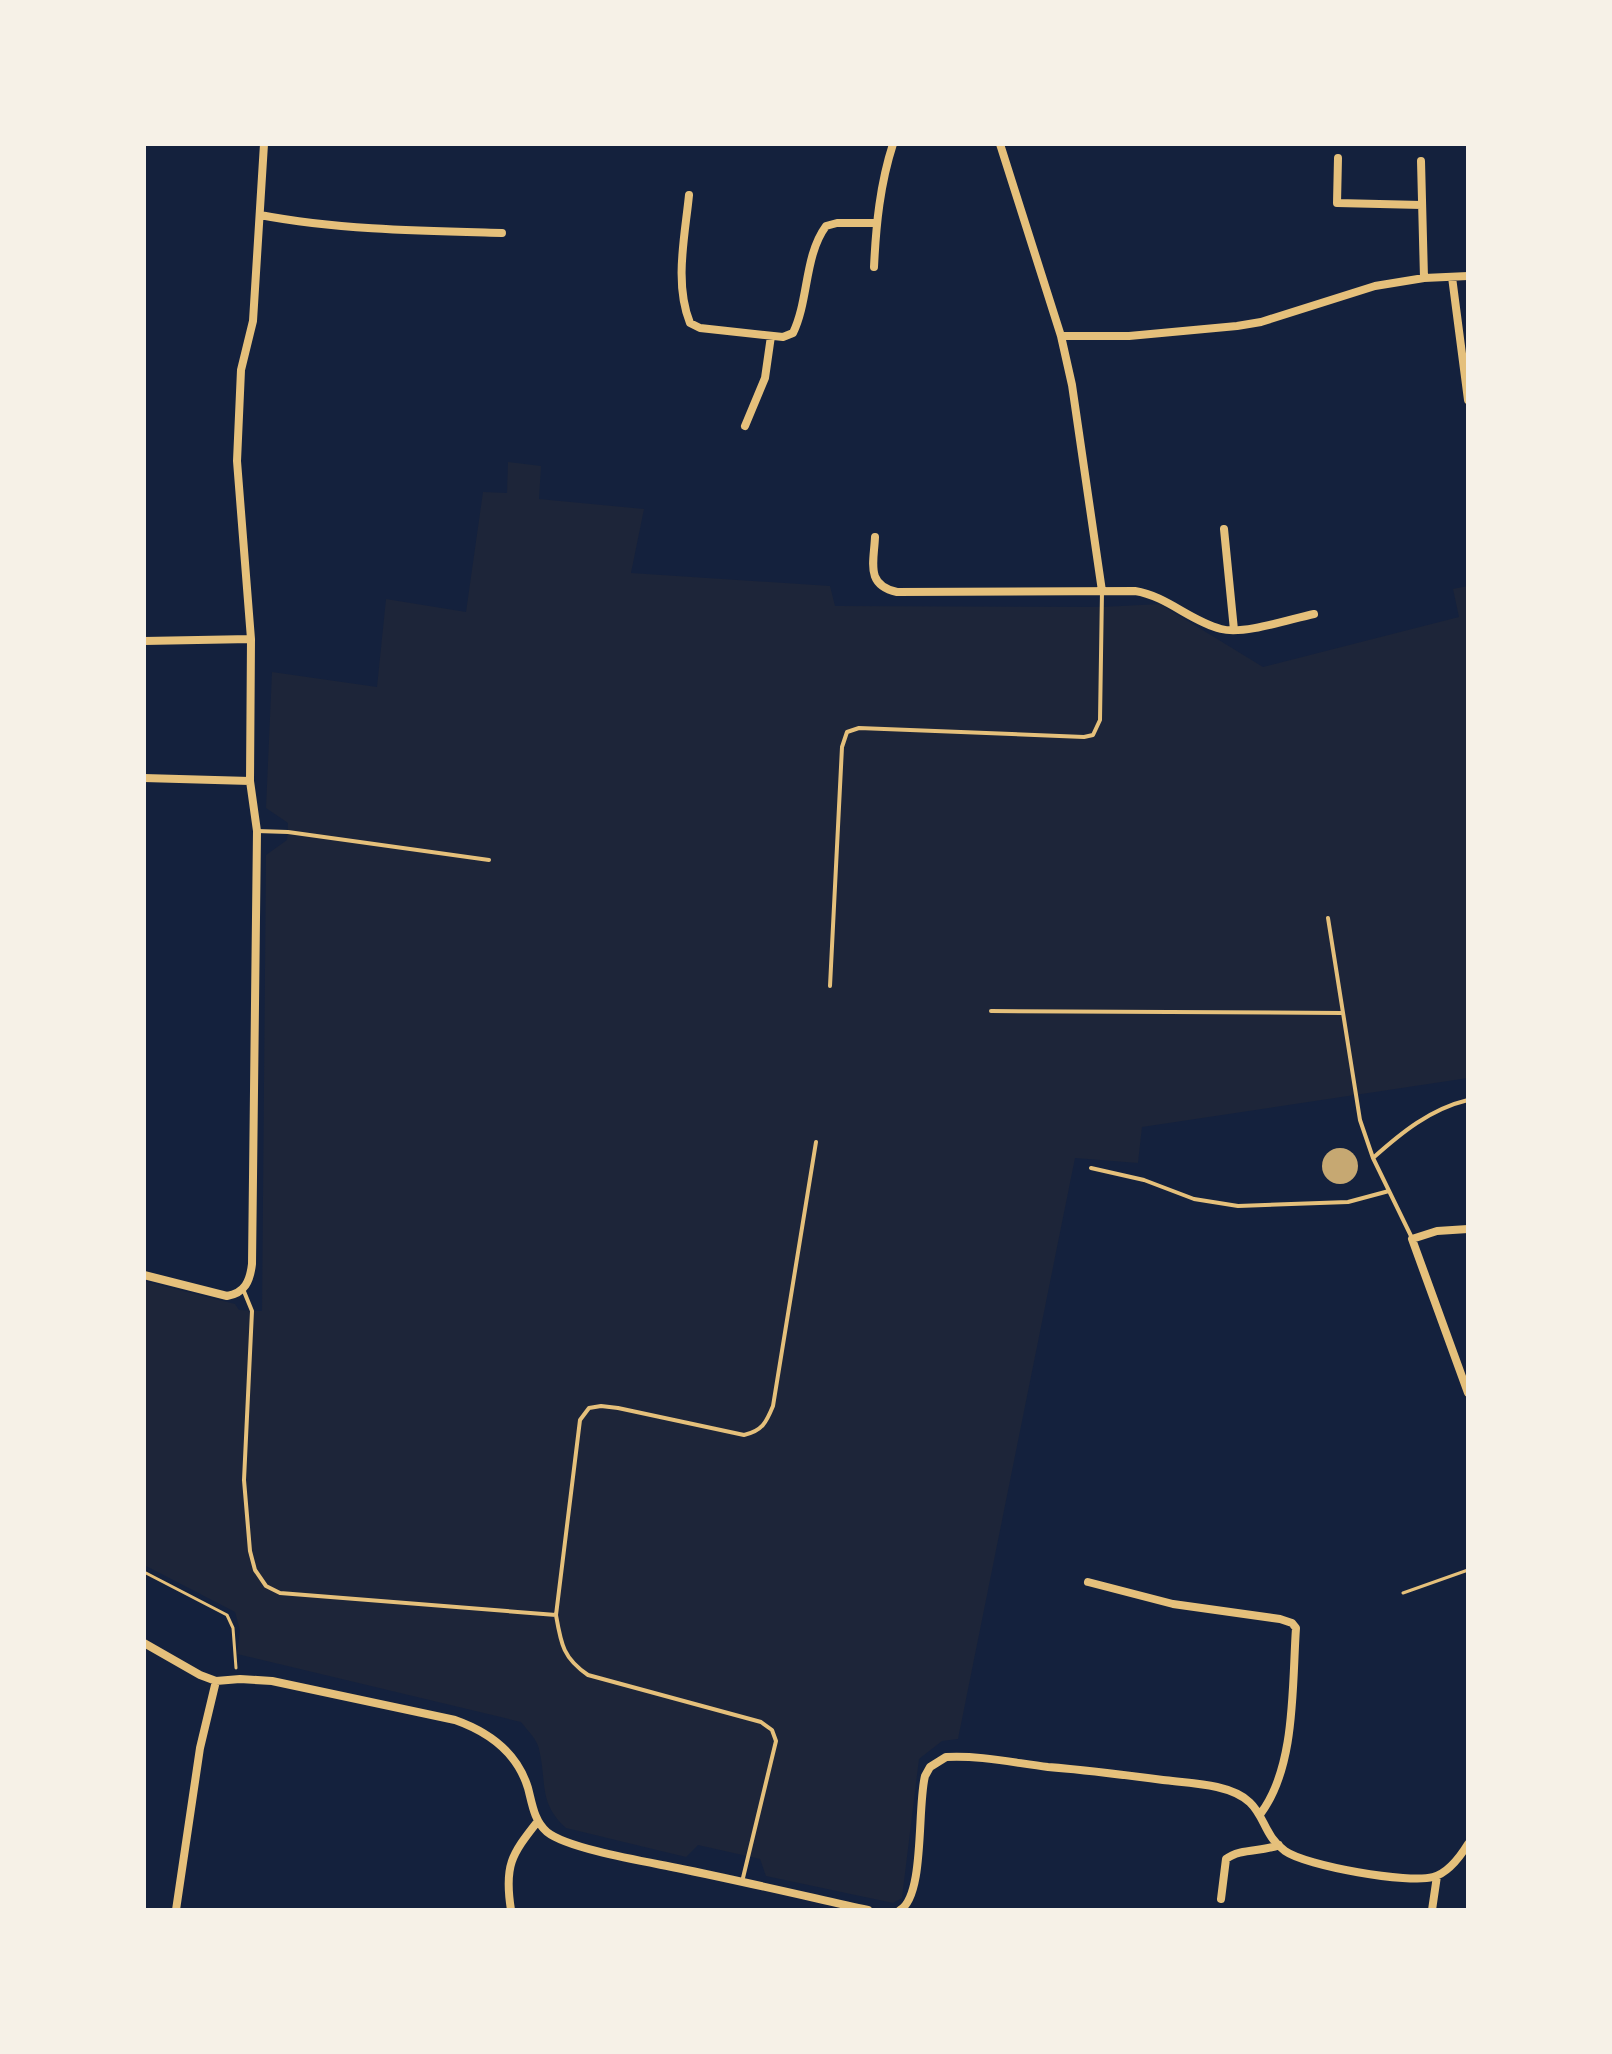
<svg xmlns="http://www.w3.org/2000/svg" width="1612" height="2054" font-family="'Space Grotesk',sans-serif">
<rect width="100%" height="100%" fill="#14213d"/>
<path fill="#1d2539" d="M508,462l33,4 -2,33 105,10 -13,64 199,13 5,20 267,1 58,-3 103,63 196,-50 -6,-28 15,-3v492l-326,49 -4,36 -63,-5 -117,581 -16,2 -23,18 -17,139 -9,5 -127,-27 -6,-17 -62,-14 -12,12 -120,-29c-28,-25 -19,-46 -27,-79 -2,-10 -12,-19 -18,-27l-284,-68 3,-24 -5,-18 -91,-47v-284l91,23 4,6 23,1 4,-456 21,-15 1,-17 -22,-15 6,-136 105,15 9,-88 80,13 17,-120 24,1z"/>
<path fill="#c6a872" d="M1322 1166a18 18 0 1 1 36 0a18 18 0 1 1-36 0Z"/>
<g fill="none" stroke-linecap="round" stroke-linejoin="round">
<path stroke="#e5c07b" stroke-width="3" d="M144,1572l83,43 6,13 3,40
M1403,1593l65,-23"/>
<path stroke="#e5c07b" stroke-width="4" d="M257,831l31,1 201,28
M1328,918l32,202 13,38 39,80
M830,986l12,-239 5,-15 12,-4 225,9 9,-2 7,-15 2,-129
M991,1011l351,2
M1373,1158c28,-25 57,-49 95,-58
M1091,1168l53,12 50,19 44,7 110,-4 41,-11
M243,1289l9,22 -8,169 6,71 5,19 11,16 14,7 276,22c5,29 7,43 32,60l173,47 11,8 4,11 -34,141
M556,1615l24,-195 9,-12 12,-2 17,2 126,27c18,-4 22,-12 29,-29l43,-264"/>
<path stroke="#e5c07b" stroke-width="8" d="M1000,144l61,192 11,49 30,206
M1338,158l-1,45 85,2
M1421,161l3,117
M689,195c-4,41 -15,88 1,128l10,5 83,9 10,-4c16,-33 11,-77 33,-107l11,-3h39
M260,215c79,15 162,16 242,18
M874,267c2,-42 6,-83 19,-123
M1452,277l16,123
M1061,336h68l108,-10 24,-4 114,-36 49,-8 44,-2
M745,426l20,-48 6,-42
M1224,529l10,101
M875,537c-1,25 -10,48 22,55l238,-1c32,5 55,30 86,38 23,6 69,-10 93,-15
M144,641l107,-2
M144,778l106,3
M1468,1229l-31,2 -25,8 56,154
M144,1275l83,21c18,-3 23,-15 25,-32l5,-433 -7,-50 1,-142 -14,-178 4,-91 12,-49 11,-177
M1088,1582l85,22 107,15 12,4 4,5c-4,57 0,138 -35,185
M144,1643l56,32 16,6 24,-2 32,2 183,39c34,12 62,32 73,68 4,15 6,33 19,44 21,17 101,30 130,36 64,13 128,28 191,42
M1221,1899l5,-40c14,-11 37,-7 53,-14
M176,1910l24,-162 16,-67
M511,1910c-7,-44 0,-55 27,-89
M900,1910c25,-14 17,-103 25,-134l5,-9 16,-10c33,-2 69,6 102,10 39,3 77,8 115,13 18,2 37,3 54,7 53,12 38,42 68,64 21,15 124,33 148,26 15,-4 27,-20 35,-33
M1432,1910l5,-34"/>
</g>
<rect width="1612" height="2054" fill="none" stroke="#f6f1e7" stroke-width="292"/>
</svg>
